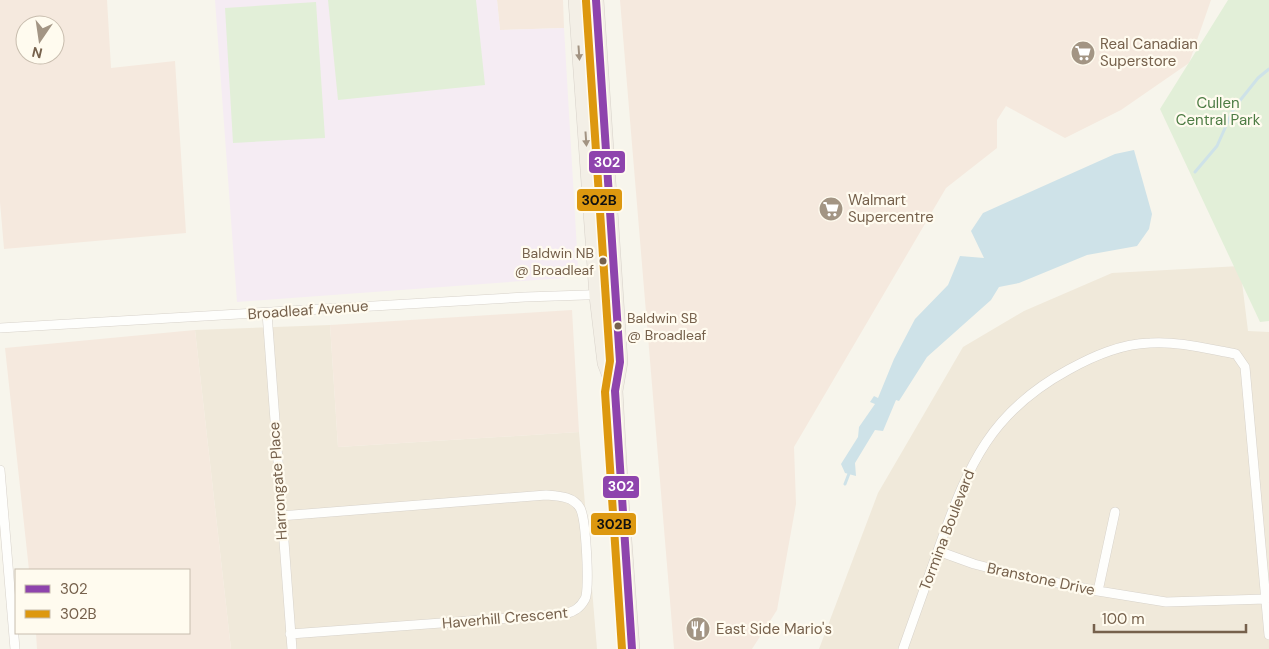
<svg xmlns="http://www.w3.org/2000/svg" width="1269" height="649" font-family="'DM Sans',sans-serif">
<rect width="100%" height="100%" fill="#f7f5ec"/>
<path fill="#f0e9da" d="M1240,266l8,65 21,1v317h-450l59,-156 85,-146 61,-36 88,-38z
M330,325l8,122 241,-15 18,217h-366l-36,-319z"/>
<path fill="#f5e9de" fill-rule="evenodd" d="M0,0h107l4,68 64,-7 11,172 -182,16 -4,-47zM25,25h30v30h-30z
M497,0h66l1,28 -64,2z
M620,0h591l-22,63 -68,47 -56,28 -59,-32 -9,14v28l-51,40 -152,259 2,57 -19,106 -25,39h-78z
M572,310l7,122 -241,15 -8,-122z
M195,330l36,319h-194l-1,-16h153v-63h-160l-24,-222z"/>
<path fill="#f5ecf3" d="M215,0h282l3,30 64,-2 14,239 -14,11 -327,24z"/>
<path fill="#e2efd8" d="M328,0h148l9,85 -147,15z
M1228,0h41v321l-9,1 -100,-213z
M316,2l9,136 -92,5 -8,-135z"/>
<path fill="#cee2e8" d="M1134,150l18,64 -3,15 -12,17 -50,9 -68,28 -20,4 -8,13 -64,57 -28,44 -3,-1 -13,31 -8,-1 -20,33 1,13 -11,-3 -4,-9 17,-27 1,-10 16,-23 -5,-2 4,-6 4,2 16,-39 21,-40 33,-34 12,-29 24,2 -13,-27 12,-18 132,-59z"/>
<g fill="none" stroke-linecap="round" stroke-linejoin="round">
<path stroke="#cee2e8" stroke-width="3" d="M1195,172l22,-26 17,-38 24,-30 11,-9
M845,484l5,-13"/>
<defs>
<path id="minor" d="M267,313l25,336
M0,328l525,-31 90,-3
M0,470l15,179
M280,516l266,-21c12,1 27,1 34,13 6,10 10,82 5,91 -5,9 -10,12 -20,15l-275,20
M938,551l36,13 39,10 85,17 68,11 100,-3
M1098,591l17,-79
M903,649c13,-36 25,-71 38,-107 28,-78 50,-130 127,-172 25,-14 52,-26 82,-27 28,-2 58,6 86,11l9,13 24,268"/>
<path id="primary" d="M576,0l21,296 8,67 10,26
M596,0l24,362 -5,29 6,108 11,150"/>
</defs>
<use href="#minor" stroke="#d7d2ca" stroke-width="10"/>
<use href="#primary" stroke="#d8d2ca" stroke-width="16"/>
<use href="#minor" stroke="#fefefc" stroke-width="9"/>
<use href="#primary" stroke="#f3efe6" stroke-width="15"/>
<defs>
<path id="bus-1" d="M596,0l24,362 -5,29 17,258"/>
<path id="bus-2" d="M586,1l24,360 -5,31 17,257"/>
</defs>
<use href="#bus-1" stroke="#fffbef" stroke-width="11"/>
<use href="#bus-2" stroke="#fffbef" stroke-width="11"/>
<use href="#bus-1" stroke="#8e44ad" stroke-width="8"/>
<use href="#bus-2" stroke="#dd980f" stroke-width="8"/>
</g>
<defs><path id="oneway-solid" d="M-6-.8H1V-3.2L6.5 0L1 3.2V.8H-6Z" transform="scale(1.25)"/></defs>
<g fill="#a29382">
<use href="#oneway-solid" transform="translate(579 53) rotate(86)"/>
<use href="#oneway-solid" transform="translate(586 139) rotate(86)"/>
</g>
<defs>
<symbol id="supermarket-disc" viewBox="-11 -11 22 22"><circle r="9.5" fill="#a39584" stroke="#fffbef"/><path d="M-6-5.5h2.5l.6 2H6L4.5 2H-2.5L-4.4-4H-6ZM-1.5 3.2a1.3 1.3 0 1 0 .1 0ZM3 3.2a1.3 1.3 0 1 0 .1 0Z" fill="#fff"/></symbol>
<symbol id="restaurant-disc" viewBox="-11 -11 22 22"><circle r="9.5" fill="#a39584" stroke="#fffbef"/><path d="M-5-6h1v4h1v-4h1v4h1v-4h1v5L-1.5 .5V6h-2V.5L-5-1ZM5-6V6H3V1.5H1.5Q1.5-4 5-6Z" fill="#fff"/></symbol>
</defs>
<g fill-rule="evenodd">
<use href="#supermarket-disc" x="1069" y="39" width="28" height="28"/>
<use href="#supermarket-disc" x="817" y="195" width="28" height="28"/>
<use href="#restaurant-disc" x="684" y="615" width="28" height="28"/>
</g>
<g fill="#76614c" stroke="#fffbef" stroke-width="2">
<circle cx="603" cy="261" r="4.5"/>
<circle cx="618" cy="326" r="4.5"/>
</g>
<g text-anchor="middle" stroke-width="4.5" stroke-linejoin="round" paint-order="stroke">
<g font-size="14" fill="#76614c" stroke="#fffbef" text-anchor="end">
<text x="594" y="258">Baldwin NB<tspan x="594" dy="17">@ Broadleaf</tspan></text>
<text x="627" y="323" text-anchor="start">Baldwin SB<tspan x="627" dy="17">@ Broadleaf</tspan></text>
</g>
<g font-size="15" fill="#76614c" stroke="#fffbef" text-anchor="start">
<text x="1100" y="49">Real Canadian<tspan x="1100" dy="17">Superstore</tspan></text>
<text x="848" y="205">Walmart<tspan x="848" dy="17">Supercentre</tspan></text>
<text x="716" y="634">East Side Mario's</text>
</g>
<g font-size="15" fill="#4d7c44" stroke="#fffbef">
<text x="1218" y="108">Cullen<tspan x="1218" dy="17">Central Park</tspan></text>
</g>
<g font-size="15" fill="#76614c" stroke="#fffbef">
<text transform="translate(308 310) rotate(-4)" y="5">Broadleaf Avenue</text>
<text transform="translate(278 481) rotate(-94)" y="5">Harrongate Place</text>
<text transform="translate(947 530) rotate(-69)" y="5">Tormina Boulevard</text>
<text transform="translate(1041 579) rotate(12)" y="5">Branstone Drive</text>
<text transform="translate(505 618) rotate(-5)" y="5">Haverhill Crescent</text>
</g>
</g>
<g stroke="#fffbef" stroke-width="2">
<rect x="588" y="150" width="38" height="24" rx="5" fill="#8e44ad"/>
<rect x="576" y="188" width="47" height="24" rx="5" fill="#dd980f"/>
<rect x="602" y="475" width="38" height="24" rx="5" fill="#8e44ad"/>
<rect x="590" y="512" width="47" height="24" rx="5" fill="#dd980f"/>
</g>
<g font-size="14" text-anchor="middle" font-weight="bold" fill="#fff">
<text x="607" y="167">302</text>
<text x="621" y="491">302</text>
</g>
<g font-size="14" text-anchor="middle" font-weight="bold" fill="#111">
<text x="599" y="205">302B</text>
<text x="614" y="529">302B</text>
</g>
<rect x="15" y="569" width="175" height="65" fill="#fffbef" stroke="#c8bdae"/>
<rect x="25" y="585" width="25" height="8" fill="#8e44ad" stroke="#c8bdae"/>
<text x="60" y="594" font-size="15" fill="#76614c">302</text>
<rect x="25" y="610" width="25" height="8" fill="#dd980f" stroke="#c8bdae"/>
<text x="60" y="619" font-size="15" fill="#76614c">302B</text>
<g transform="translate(40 40) rotate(193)"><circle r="24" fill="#fffbef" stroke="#c8bdae"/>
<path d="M0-4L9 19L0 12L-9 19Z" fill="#a39584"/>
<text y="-8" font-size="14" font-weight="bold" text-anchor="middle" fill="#76614c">N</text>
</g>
<path d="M1094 624v8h152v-8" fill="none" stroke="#76614c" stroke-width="2.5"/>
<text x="1102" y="624" font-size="15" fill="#76614c" stroke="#fffbef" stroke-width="4" paint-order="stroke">100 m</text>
</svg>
